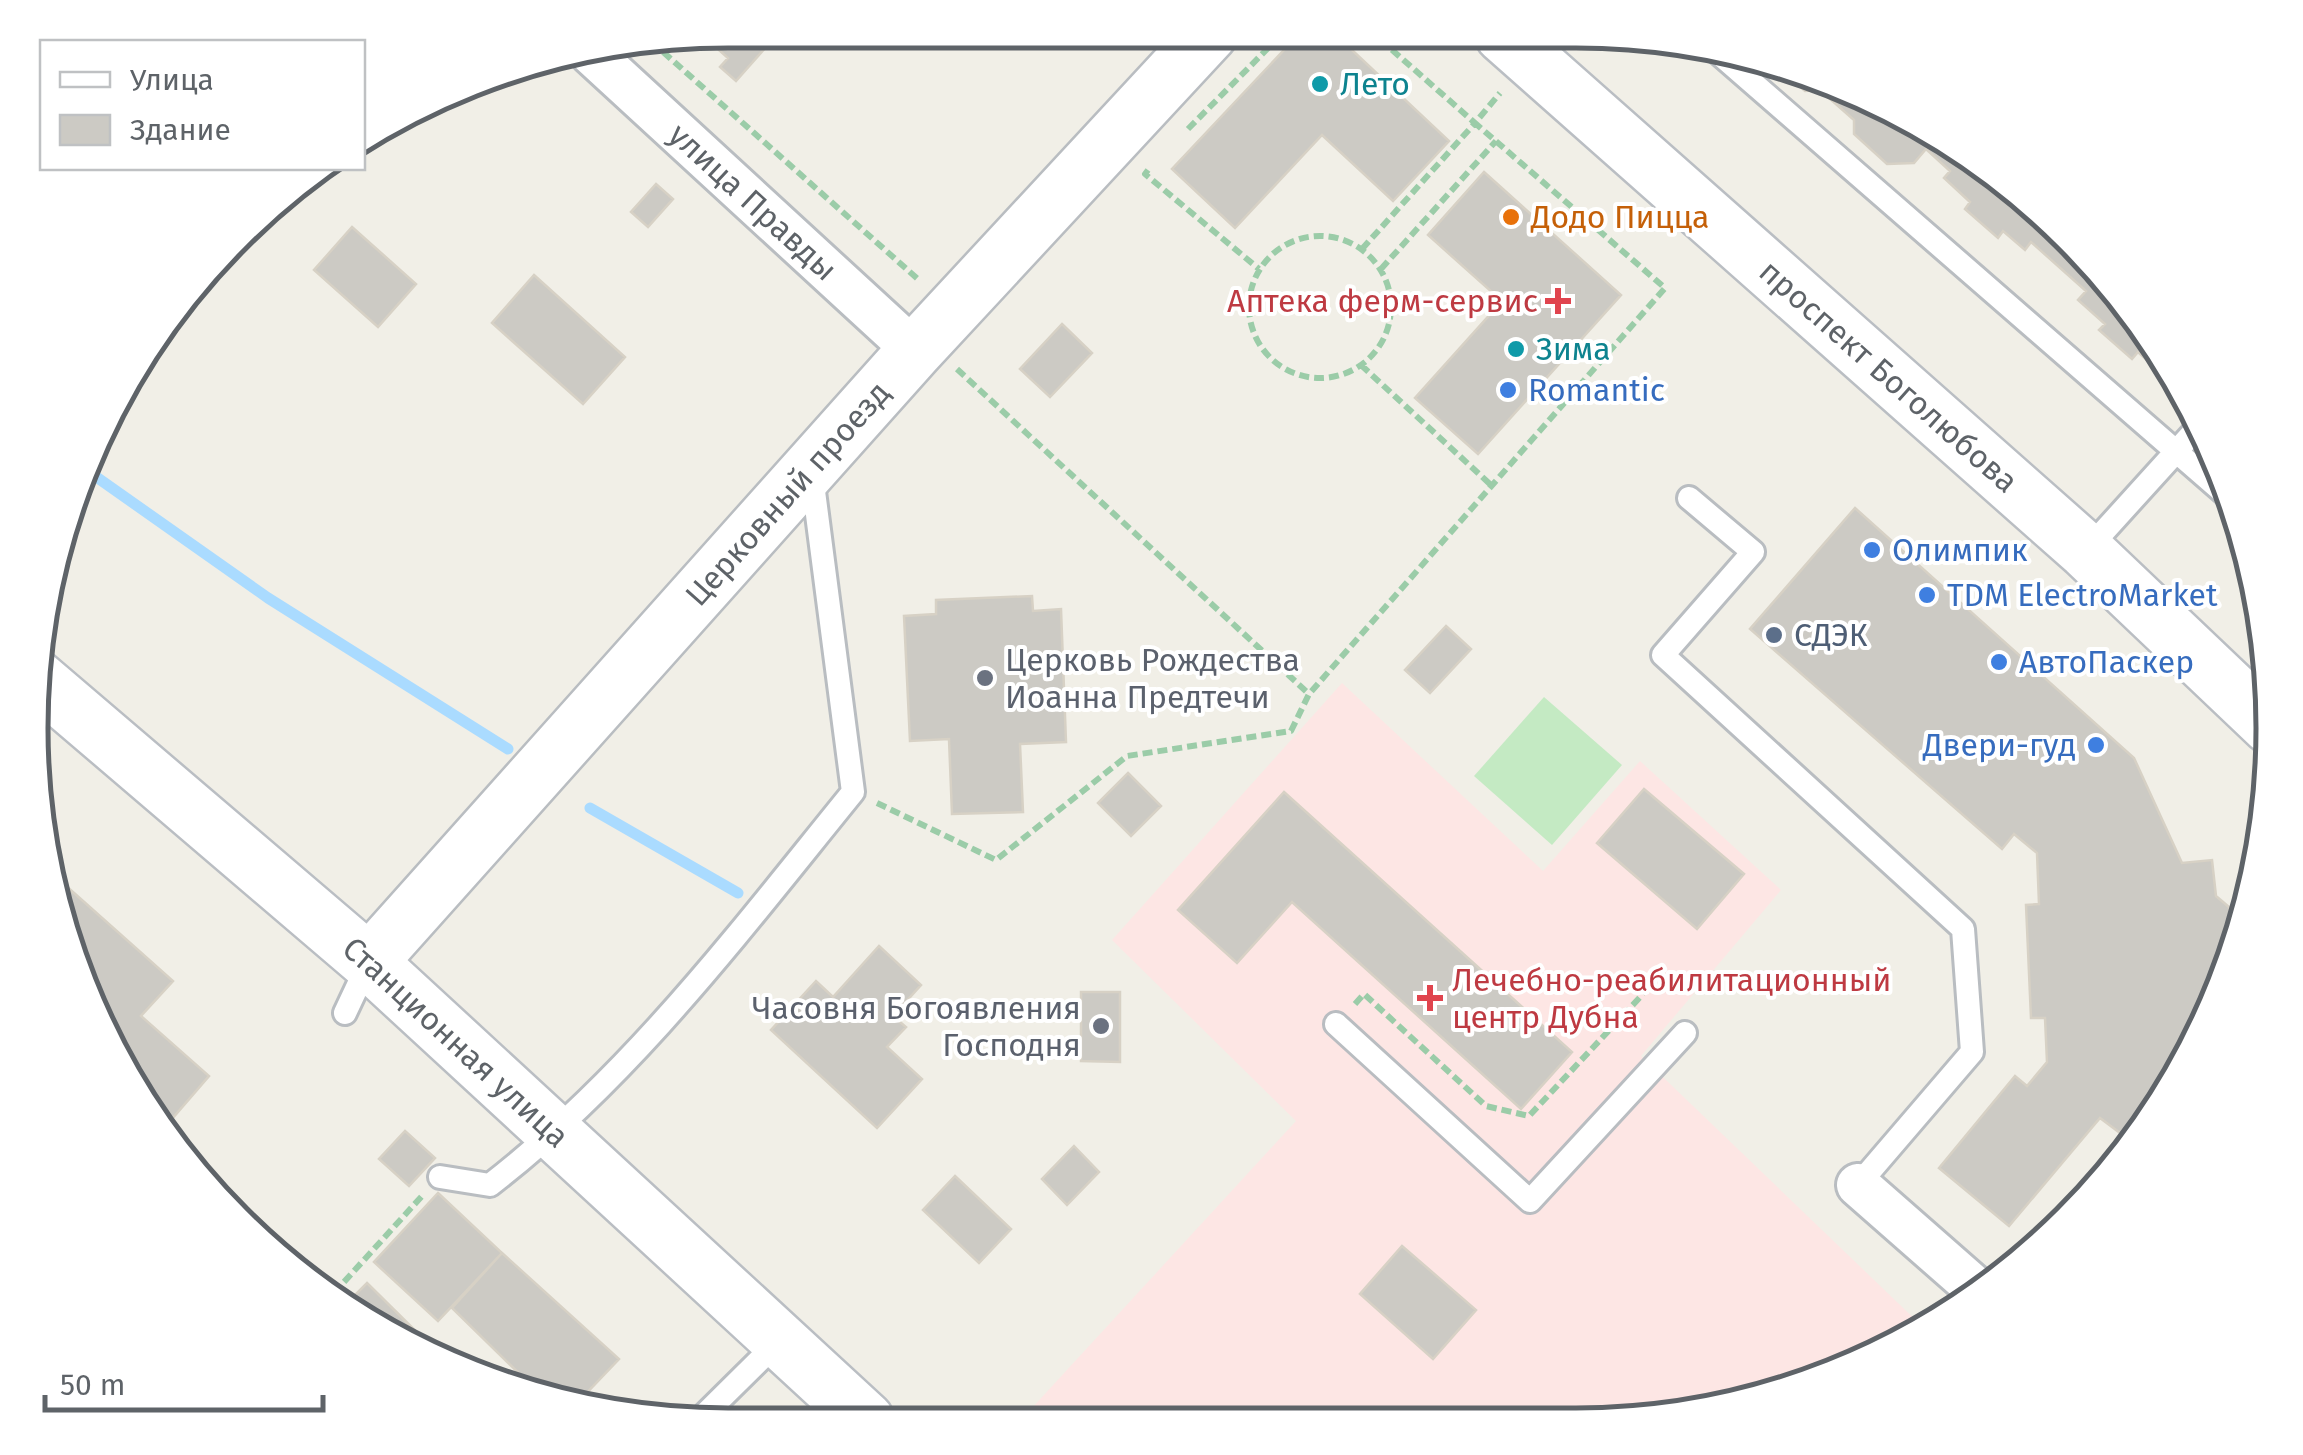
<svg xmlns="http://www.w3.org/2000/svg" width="2303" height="1455" font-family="'Fira Sans',sans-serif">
<rect width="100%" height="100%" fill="#f1efe7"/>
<path fill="#fde6e4" d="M1342,683l201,188 97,-110 141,129 -140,166 283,272 -41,25 -128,48 -134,23 -601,-3 276,-300 -184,-181z"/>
<path fill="#c4eac3" d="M1544,697l78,68 -70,80 -78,-69z"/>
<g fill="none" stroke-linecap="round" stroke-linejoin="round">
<path stroke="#aadbff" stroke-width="11" d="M85,469l183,129 240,151
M590,808l148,85"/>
</g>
<path fill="#cccac4" stroke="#d7d1c5" stroke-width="2.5" d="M728,30h53l-45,51 -16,-14 8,-9 -27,-24z
M1299,34h36l114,107 -56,60 -71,-66 -87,93 -63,-59z
M1782,71l101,31 152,101 94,99 40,65 -7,7 -24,-22 -6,7 -33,-29 6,-6 -27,-24 8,-9 -55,-49 -6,8 -22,-19 -5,7 -33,-29 5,-7 -26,-24 6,-7 -24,-22 -12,14 -27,1 -33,-30v-14l-34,-30 -15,1z
M1484,172l137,123 -143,159 -63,-56 87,-97 -74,-66z
M656,184l17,15 -25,28 -17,-15z
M352,227l64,57 -38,43 -64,-57z
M534,275l91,82 -42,47 -91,-81z
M1062,324l30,29 -42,44 -30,-28z
M1855,508l279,250 48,105 30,-3 4,36 13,11 10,30 -59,139 -48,66 -32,-24 -91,108 -70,-58 76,-92 12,10 20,-24 -2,-44h-14l-5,-113 13,-1 -2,-51 -23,-19 -12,15 -252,-220z
M1032,596l1,15 28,-2 5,133 -46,2 3,68 -71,2 -3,-75 -39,2 -6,-125 32,-2v-14z
M1446,626l25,23 -41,44 -25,-23z
M1128,773l33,33 -30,30 -33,-33z
M1644,789l100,85 -47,55 -100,-86z
M1284,792l288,260 -51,57 -229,-207 -55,61 -59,-53z
M55,876l118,105 -32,35 68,60 -44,51 -41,-50 -70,-170 -3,-27z
M879,946l42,39 -28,31 13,11 -19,20 35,32 -45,49 -106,-98 45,-49 17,16z
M1081,992h39v70l-39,-1z
M405,1131l30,27 -26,28 -30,-27z
M1074,1146l25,26 -32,33 -25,-26z
M955,1176l56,53 -32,34 -56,-53z
M438,1193l64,60 -64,68 -64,-59z
M1402,1246l74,64 -43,49 -73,-65z
M502,1253l117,106 -42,44 -38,-10 -87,-85z
M367,1283l84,83 -103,-64z"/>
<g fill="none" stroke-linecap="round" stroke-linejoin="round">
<defs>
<path id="service" d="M1716,51l516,449
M1689,498l64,54 -90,103 300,274 9,123 -114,133
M2086,551l116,-128
M345,1013l24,-51
M1336,1024l194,177 155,-168
M440,1177l50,8c142,-110 250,-254 363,-393l-41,-316
M700,1419l80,-79"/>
<g id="minor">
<path id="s1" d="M591,53l324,298"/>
<path d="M1858,1185l123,108"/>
</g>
<g id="tertiary">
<path id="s2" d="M369,962l546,-611 295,-318"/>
</g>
<g id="secondary">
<path id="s3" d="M1503,35l583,516 184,175"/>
<path id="s4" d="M33,675l336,287 497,458"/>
</g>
</defs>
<use href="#service" stroke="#b9bdc1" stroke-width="28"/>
<use href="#minor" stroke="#b9bdc1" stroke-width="48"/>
<use href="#tertiary" stroke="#b9bdc1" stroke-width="60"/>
<use href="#secondary" stroke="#babec3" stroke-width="60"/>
<path stroke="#9bcca8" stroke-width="6" stroke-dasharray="10 5" stroke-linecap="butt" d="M652,42l268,239
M1188,129l94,-95
M1148,170l-3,4 114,95
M1249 307a71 71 0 1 1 142 0a71 71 0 1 1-142 0Z
M1362,249l113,-126 -101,-89
M1381,269l115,-128
M1361,365l130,120
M957,369l352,325
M877,803l119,57 131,-104 164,-25 18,-37 356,-406 -190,-165 25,-30
M1355,1004l9,-10 122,112 43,10 114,-122
M334,1293l88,-97"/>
<use href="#service" stroke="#fff" stroke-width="22"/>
<use href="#minor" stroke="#fff" stroke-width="42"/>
<use href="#tertiary" stroke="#fff" stroke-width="55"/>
<use href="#secondary" stroke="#fff" stroke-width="55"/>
</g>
<g fill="#0f9aa8" stroke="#fff" stroke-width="4">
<circle cx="1320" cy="84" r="10"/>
<circle cx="1516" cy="349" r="10"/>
</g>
<circle fill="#e8710a" stroke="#fff" stroke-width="4" cx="1511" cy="217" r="10"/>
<g fill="#e0444e" stroke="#fff" stroke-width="4">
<path d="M1553 286h10v10h10v10h-10v10h-10v-10h-10v-10h10z"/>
<path d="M1425 983h10v10h10v10h-10v10h-10v-10h-10v-10h10z"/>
</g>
<g fill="#3f7fe0" stroke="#fff" stroke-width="4">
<circle cx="1508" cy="390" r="10"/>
<circle cx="1872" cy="550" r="10"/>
<circle cx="1927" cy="595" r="10"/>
<circle cx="1999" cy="662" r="10"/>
<circle cx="2096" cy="745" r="10"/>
</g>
<circle fill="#5c6f8a" stroke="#fff" stroke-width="4" cx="1774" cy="635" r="10"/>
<g fill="#6b7280" stroke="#fff" stroke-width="4">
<circle cx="985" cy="678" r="10"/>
<circle cx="1101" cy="1026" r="10"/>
</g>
<g text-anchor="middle" stroke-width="8" stroke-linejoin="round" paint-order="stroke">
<g font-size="32" fill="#0d838f" stroke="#fff" text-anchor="start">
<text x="1340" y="95">Лето</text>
<text x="1536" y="360">Зима</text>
</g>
<g font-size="32" fill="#5e6368" stroke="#fff">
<text dy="11" stroke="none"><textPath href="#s1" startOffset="220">улица Правды</textPath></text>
<text dy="11" stroke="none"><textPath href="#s3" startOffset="515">проспект Боголюбова</textPath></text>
<text dy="11" stroke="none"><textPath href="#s2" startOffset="628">Церковный проезд</textPath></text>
<text dy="11" stroke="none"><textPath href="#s4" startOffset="560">Станционная улица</textPath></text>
</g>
<g font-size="32" fill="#c56008" stroke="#fff" text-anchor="start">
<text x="1531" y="228">Додо Пицца</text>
</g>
<g font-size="32" fill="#be3a42" stroke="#fff" text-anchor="end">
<text x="1538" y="312">Аптека ферм-сервис</text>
<text x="1452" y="991" text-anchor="start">Лечебно-реабилитационный<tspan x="1452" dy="37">центр Дубна</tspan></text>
</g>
<g font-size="32" fill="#366cbe" stroke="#fff" text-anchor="start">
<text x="1528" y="401">Romantic</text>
<text x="1892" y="561">Олимпик</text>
<text x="1947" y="606">TDM ElectroMarket</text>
<text x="2019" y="673">АвтоПаскер</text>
<text x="2076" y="756" text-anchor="end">Двери-гуд</text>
</g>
<g font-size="32" fill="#4e5e75" stroke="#fff" text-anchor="start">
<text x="1794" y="646">СДЭК</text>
</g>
<g font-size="32" fill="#5b616d" stroke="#fff" text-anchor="start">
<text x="1005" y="671">Церковь Рождества<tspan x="1005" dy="37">Иоанна Предтечи</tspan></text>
<text x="1081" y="1019" text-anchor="end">Часовня Богоявления<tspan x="1081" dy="37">Господня</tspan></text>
</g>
</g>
<path d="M0 0H2303V1455H0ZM728 48H1576A680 680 0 0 1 2256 728V728A680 680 0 0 1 1576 1408H728A680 680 0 0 1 48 728V728A680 680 0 0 1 728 48Z" fill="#fff" fill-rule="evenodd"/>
<path fill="none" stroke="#5e6368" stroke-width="5" d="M728 48H1576A680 680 0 0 1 2256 728V728A680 680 0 0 1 1576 1408H728A680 680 0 0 1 48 728V728A680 680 0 0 1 728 48Z"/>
<rect x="40" y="40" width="325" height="130" fill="#ffffff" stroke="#bfc1c3" stroke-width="2.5"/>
<rect x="60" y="72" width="50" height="15" fill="#ffffff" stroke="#bfc1c3" stroke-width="2.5"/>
<text x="130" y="90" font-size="30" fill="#5e6368">Улица</text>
<rect x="60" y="115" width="50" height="30" fill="#cccac4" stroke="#bfc1c3" stroke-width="2.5"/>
<text x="130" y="140" font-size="30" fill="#5e6368">Здание</text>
<path d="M45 1395v15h278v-15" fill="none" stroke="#5e6368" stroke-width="5"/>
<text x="60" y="1395" font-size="30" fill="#5e6368" stroke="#ffffff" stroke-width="8" paint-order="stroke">50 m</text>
</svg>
